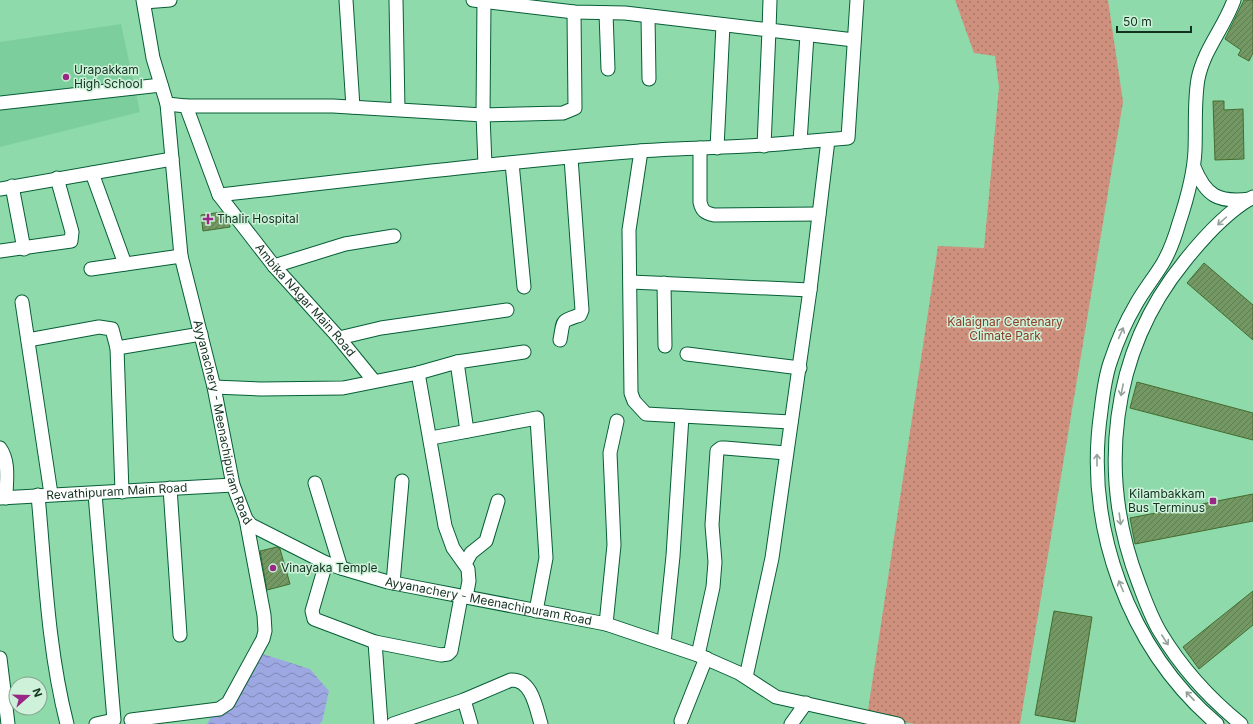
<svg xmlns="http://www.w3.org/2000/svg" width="1253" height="724" font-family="Inter,sans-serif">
<defs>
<pattern id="park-dots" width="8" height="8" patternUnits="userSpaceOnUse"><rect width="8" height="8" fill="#cf907e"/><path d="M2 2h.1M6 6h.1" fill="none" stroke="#a77667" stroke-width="1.8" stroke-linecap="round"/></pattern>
<pattern id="water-waves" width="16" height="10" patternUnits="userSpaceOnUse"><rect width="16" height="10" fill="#9da7e2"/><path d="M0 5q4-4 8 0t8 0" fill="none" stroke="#7f89b7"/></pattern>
<pattern id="building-hatch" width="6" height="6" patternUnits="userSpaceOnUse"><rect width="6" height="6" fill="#749863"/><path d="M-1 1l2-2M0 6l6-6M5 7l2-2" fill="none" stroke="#5e7d51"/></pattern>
</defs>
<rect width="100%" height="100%" fill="#8fdaab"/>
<path fill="#7dce9d" d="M121,24l19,88 -140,35v-105z"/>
<path fill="url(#park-dots)" d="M955,0h153l15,102 -103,622h-104l-49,-7 71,-471 46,2 15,-161 -4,-31 -21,-3z"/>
<path fill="url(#water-waves)" d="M250,650l60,19 19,22 -7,31 -3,2h-112z"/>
<path fill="url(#building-hatch)" stroke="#446c2f" d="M1244,0h9v53l-4,8 -11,-6 3,-5 -16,-11z
M1213,101h11v9l19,-1 1,50 -29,1z
M222,212l7,9 1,6 -27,4 -2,-16z
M1204,263l49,42v35l-66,-57z
M1137,382l116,31v27l-123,-32z
M1253,494v27l-118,23 -5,-26z
M277,547l3,2 10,35 -23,6 -7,-39z
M1253,591v34l-54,44 -16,-22z
M1054,611l38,6 -17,105 -40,-7z"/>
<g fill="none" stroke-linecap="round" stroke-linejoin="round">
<defs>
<g id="minor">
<path id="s1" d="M143,0l10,58 14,46 14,152 33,131 19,98 13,34 5,6 75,38 15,5 47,14 218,42 92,31 41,18 37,24 122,27"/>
<path d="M346,0l7,107"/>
<path d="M396,0l2,109"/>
<path d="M473,0l101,12 51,1 144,17 -5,116"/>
<path d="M770,0l-1,30 85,10"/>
<path d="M484,1l-1,114 80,-2 12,-5 -1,-96"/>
<path d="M144,2l26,-2"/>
<path d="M606,13l2,56"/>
<path d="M648,16l1,63"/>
<path d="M0,103l161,-18"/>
<path id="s2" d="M167,104l19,2 33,89 55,71 65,72 35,43"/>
<path d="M186,106h147l150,9 2,50"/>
<path d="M800,142l48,-4 9,-138"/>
<path d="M700,148v54c2,9 5,11 14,13l105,-1"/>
<path d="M717,148l6,-123"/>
<path d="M641,151l-12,79 2,163 3,8 12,13 145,8"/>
<path d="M512,163l12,124"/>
<path d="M1194,167c12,29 24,36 56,32"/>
<path d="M92,173l33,91"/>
<path d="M12,186l12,63"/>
<path d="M0,189l172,-30"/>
<path d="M219,195c141,-16 281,-33 421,-44 54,-4 107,-3 160,-9l7,-107"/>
<path d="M0,251l71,-10 1,-9 -15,-54"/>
<path d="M274,266l71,-22 49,-8"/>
<path d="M91,269l90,-13"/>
<path d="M631,282l179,8"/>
<path d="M664,283l1,63"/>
<path d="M22,302l29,192"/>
<path d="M339,338l42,-10 126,-18"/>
<path d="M28,340l71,-13 13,2 5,19 5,144"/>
<path d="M560,340c4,-21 0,-18 20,-25l2,-5 -11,-152"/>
<path d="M117,348l84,-14"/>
<path d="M687,354l113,14"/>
<path d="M457,362l10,69"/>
<path d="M418,373l27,153 8,22 15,21 1,12 -3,16"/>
<path d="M214,387l47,2 82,-1 75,-15 39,-11 67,-10"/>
<path d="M431,438l106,-20 9,140 -10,53"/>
<path d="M0,448c10,14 6,34 6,50"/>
<path d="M315,483l26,85"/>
<path d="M170,488l10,147"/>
<path d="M95,494l19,226 -18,4"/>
<path d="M38,495c7,76 10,155 29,229"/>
<path id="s3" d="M0,498l233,-13"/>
<path d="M326,563l-14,48 2,8 61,23 66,13 7,-1 3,-3 10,-54"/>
<path d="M465,564l6,-11 15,-12 12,-40"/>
<path d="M393,583l9,-102"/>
<path d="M606,624l8,-79 -4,-92 7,-32"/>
<path d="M375,642l6,82"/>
<path d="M664,643l9,-87 9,-140"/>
<path d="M698,655l15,-68 2,-25 -3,-37 5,-74 4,-3h4l61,5"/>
<path d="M0,658l8,66"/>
<path d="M746,677l26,-119 38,-268 18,-150"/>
<path d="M464,700l7,24"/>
<path d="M131,720l88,-11 9,-6 35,-64 2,-8 -1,-16 -18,-96"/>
<path d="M681,721l25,-63"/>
<path d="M393,724l71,-24 47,-20c21,-1 25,28 30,44"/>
<path d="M791,724l15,-21"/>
<path d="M1217,724c-89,-76 -133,-198 -116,-313 2,-17 4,-35 10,-51 6,-18 14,-37 24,-54 8,-15 19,-28 28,-43 7,-12 12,-26 16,-40 8,-24 15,-48 16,-73 1,-24 -1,-48 3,-71 6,-30 26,-51 36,-79"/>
<path d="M1241,724c-32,-26 -60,-57 -81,-92 -9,-15 -15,-32 -21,-48 -42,-108 -29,-231 45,-322 19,-24 42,-50 69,-65"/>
</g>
</defs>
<use href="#minor" stroke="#065e36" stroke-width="15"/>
<use href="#minor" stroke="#fff" stroke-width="13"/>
</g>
<defs><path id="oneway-shaft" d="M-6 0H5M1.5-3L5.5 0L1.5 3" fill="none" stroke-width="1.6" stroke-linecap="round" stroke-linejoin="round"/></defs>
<g stroke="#94a29a">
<use href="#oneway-shaft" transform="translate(1222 221) rotate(138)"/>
<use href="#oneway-shaft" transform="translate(1121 333) rotate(-66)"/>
<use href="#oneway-shaft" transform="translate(1122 390) rotate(101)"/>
<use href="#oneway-shaft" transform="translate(1097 460) rotate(-90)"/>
<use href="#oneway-shaft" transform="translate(1120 519) rotate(82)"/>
<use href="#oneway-shaft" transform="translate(1121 586) rotate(-113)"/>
<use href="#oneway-shaft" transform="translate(1165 640) rotate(57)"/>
<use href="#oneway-shaft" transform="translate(1190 696) rotate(-133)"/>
</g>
<g fill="#992785" stroke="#cdf2d9" stroke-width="1.5">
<circle cx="66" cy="77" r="4"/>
<path d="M206 213h4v4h4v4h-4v4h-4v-4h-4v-4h4z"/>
<rect x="1209" y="497" width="8" height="8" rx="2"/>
<circle cx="273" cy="568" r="4"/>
</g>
<g text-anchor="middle" stroke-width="3" stroke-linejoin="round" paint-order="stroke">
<g font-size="12" fill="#12311f" stroke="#cdf2d9" text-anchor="start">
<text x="74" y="74">Urapakkam<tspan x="74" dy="14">High School</tspan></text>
<text x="217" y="223">Thalir Hospital</text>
<text x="1205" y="498" text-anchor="end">Kilambakkam<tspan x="1205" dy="14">Bus Terminus</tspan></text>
<text x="281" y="572">Vinayaka Temple</text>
</g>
<g font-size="12" fill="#12311f" stroke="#cdf2d9">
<text dy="4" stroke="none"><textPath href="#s2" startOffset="250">Ambika NAgar Main Road</textPath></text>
<text dy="4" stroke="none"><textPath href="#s1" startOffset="431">Ayyanachery - Meenachipuram Road</textPath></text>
<text dy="4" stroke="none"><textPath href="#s3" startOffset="117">Revathipuram Main Road</textPath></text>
<text dy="4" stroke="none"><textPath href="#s1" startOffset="790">Ayyanachery - Meenachipuram Road</textPath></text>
</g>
<g font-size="12" fill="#8b3a24" stroke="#cdf2d9">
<text x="1005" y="326">Kalaignar Centenary<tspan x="1005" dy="14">Climate Park</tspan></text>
</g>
</g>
<g transform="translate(28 696) rotate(70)"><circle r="19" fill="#cdf2d9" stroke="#82a58f"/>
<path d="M0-3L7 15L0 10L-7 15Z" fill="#992785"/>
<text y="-6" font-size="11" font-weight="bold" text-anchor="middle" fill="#12311f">N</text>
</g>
<path d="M1117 26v6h74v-6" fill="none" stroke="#12311f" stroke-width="2"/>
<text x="1123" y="26" font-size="12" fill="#12311f" stroke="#cdf2d9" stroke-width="3" paint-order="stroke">50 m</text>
</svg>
